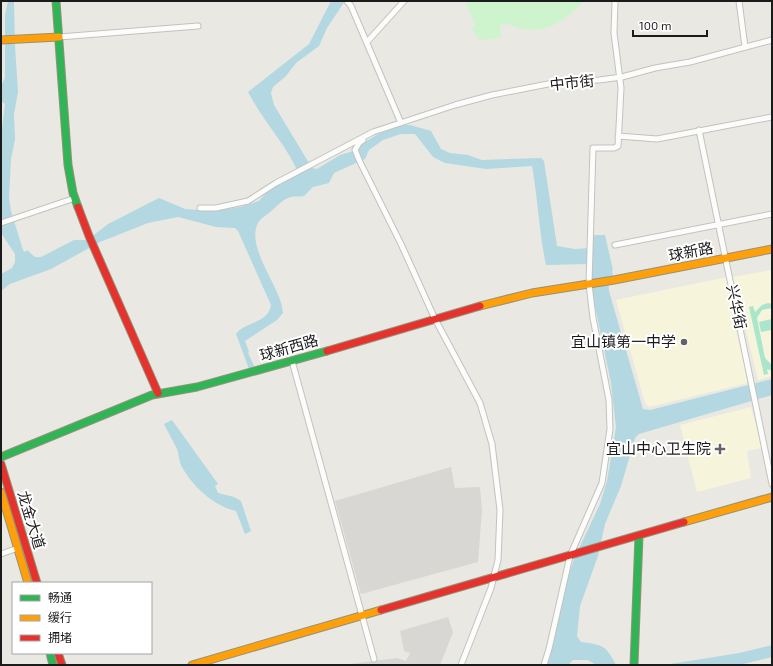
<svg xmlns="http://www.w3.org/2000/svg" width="773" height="666" font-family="'Exo 2','Noto Sans SC',sans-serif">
<rect width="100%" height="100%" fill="#eae8e2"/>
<path fill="#d9d7d4" d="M451,467l4,21 25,-1 2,23 -4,52 -117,32 -26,-93z
M448,617l5,15 -13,33h-98l55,-7 9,3 4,-8 -6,-2 -4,-20z"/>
<path fill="#f6f5dc" d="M772,270v106l-14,4 -25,-103z
M727,277l21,106 -99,24 -4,-4 -29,-103z
M751,407l11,41 -15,3 4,27 -54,14 -17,-67z"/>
<path fill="#cdf4cd" d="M473,1h110c-2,5 -7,8 -11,11 -15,14 -28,19 -49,17 -11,-1 -9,-7 -23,-4l1,13 -22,2 -7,-12 4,-2 -10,-22z"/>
<path fill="#aae6cb" d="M768,303l4,1v4l-10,2 -5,8 8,40 7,7v6l-5,-2 1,5 -4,1 -15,-68 4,-1 2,6 7,-7z
M772,319v11l-11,2 -2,-10z"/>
<path fill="#b3d8e1" d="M8,1h6l1,45 3,46 -4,22 1,25 -4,20 -2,39 2,13 12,39 2,2 2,-2 8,7h6l33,-17h11l9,-5 14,-11 51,-26 26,11 29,2 26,-4 19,-6 7,-8 17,-12 16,-7c-13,-30 -36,-53 -51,-82l61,-48 22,-43h14l-18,27 -8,18 -23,17 -10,13 -13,11 -2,6 3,12 38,63 5,1 23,-14 17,-5 6,-7 17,-10 22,-8h8l21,6 10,18 9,4 18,2 14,5 59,-2 3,3 13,85 18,3 15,-1 3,-13h12l8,35 -1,1 1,5 -5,1 1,14 34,118 7,1 122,-31v16l-133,39 -4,4 -14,48 -16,38 -7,32 -18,50 -3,30 4,6c22,3 25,3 35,23h-20l-8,-5h-15l-5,5h-22l4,-10 15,-68 9,-28 26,-55 7,-23 9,-54 -5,-44 -19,-91 -1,-28 -45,1c-7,-33 -8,-66 -14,-99l-46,3 -41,-6 -12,-6 -18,-23h-14l-18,6 -14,10 -4,9 -31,14 -5,10 -16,4 -9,9c-4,1 -9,0 -13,1 -8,2 -15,10 -22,16 -4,3 -8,5 -11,10 -13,25 24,65 25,90l-6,7 -32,21 4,11 -1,1 7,15 -6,1 -13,-35c9,-13 32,-10 35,-29l-33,-74 -3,-3 -19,-1 -38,-10 -30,6 -48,19 -49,27 -41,15 -9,7v-17l11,-6 3,-6v-8l-14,-21v-95l4,-34 -4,-3v-15l4,-8v-63z
M172,420l46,64 -3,2 3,7 16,4 7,4 10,30 -6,3 -9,-23c-22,-5 -43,-24 -54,-44 -3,-5 -3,-12 -5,-18 -4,-8 -9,-17 -13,-25z
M772,645v12l-33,8h-75l75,-12z"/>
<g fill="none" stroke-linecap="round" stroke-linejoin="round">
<defs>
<path id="street" d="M347,1l4,5 50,117
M739,1l6,46
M59,37l139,-11
M367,42l37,-41
M699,130l73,354
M618,136l39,3 115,-22
M363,140l-4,3 -4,7 5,12 41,82 34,75 45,84 12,41 8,66 -2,50 -7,28 -30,77
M200,208h16l32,-7 28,-18 97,-51 82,-27 37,-10 61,-12 46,-3 23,-3 33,-9 35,-6 82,-22
M1,223l74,-25
M615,245l157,-31
M292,361l82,298
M1,554l17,-6
M544,665l5,-16 21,-93 32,-73 8,-54 -1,-29 -16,-82 -4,-34 4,-136h21l4,-2 3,-58 -7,-55 1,-32"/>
<path id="fast" d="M56,1l12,164 5,28 5,14
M1,457l151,-62 45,-8 130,-36
M50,653l3,12
M634,665l5,-129"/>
<path id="slow" d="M1,40l58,-3
M480,306l52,-13 82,-13 158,-31
M1,492l27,91
M684,522l88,-25
M192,665l189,-55"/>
<path id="jam" d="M78,207l11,29 69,157
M327,351l153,-45
M1,464l36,119
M381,610l303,-88
M58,653l4,12"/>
</defs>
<use href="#street" stroke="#c2c2bf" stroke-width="7"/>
<use href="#fast" stroke="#92937b" stroke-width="9"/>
<use href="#slow" stroke="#92937b" stroke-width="9"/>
<use href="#jam" stroke="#92937b" stroke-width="9"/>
<use href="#street" stroke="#fcfcfb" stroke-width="5"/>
<use href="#fast" stroke="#30b455" stroke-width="7"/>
<use href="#slow" stroke="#ff9f0a" stroke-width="7"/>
<use href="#jam" stroke="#e5322d" stroke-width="7"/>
</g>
<g fill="#636361" stroke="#fff" stroke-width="1.5">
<circle cx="684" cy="342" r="4"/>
<path d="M718 443h4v4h4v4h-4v4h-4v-4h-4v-4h4z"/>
</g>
<g text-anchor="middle" stroke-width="4" stroke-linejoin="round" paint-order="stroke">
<g font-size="15" fill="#1b1b1b" stroke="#fff">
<text transform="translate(572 83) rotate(-6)" y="5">中市街</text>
<text transform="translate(691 252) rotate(-11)" y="5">球新路</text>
<text transform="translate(736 307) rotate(78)" y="5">兴华街</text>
<text transform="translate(289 348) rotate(-16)" y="5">球新西路</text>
<text transform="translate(31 520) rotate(73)" y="5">龙金大道</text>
</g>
<g font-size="15" fill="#1b1b1b" stroke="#fff" text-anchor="end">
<text x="676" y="347">宜山镇第一中学</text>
<text x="711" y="454">宜山中心卫生院</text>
</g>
</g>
<rect width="773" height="666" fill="none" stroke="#1b1b1b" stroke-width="4"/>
<rect x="12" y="582" width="140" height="72" fill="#ffffff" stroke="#a4a4a4"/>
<rect x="20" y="595" width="20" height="6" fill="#30b455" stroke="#a4a4a4"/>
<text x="48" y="602" font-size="12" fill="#1b1b1b">畅通</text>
<rect x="20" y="615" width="20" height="6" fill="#ff9f0a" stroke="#a4a4a4"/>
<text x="48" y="622" font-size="12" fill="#1b1b1b">缓行</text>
<rect x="20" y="635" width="20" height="6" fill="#e5322d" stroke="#a4a4a4"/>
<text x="48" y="642" font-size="12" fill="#1b1b1b">拥堵</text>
<path d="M633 30v6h74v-6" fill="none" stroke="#1b1b1b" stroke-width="2"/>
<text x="639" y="30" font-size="12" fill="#1b1b1b" stroke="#ffffff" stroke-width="3" paint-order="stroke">100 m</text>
</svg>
